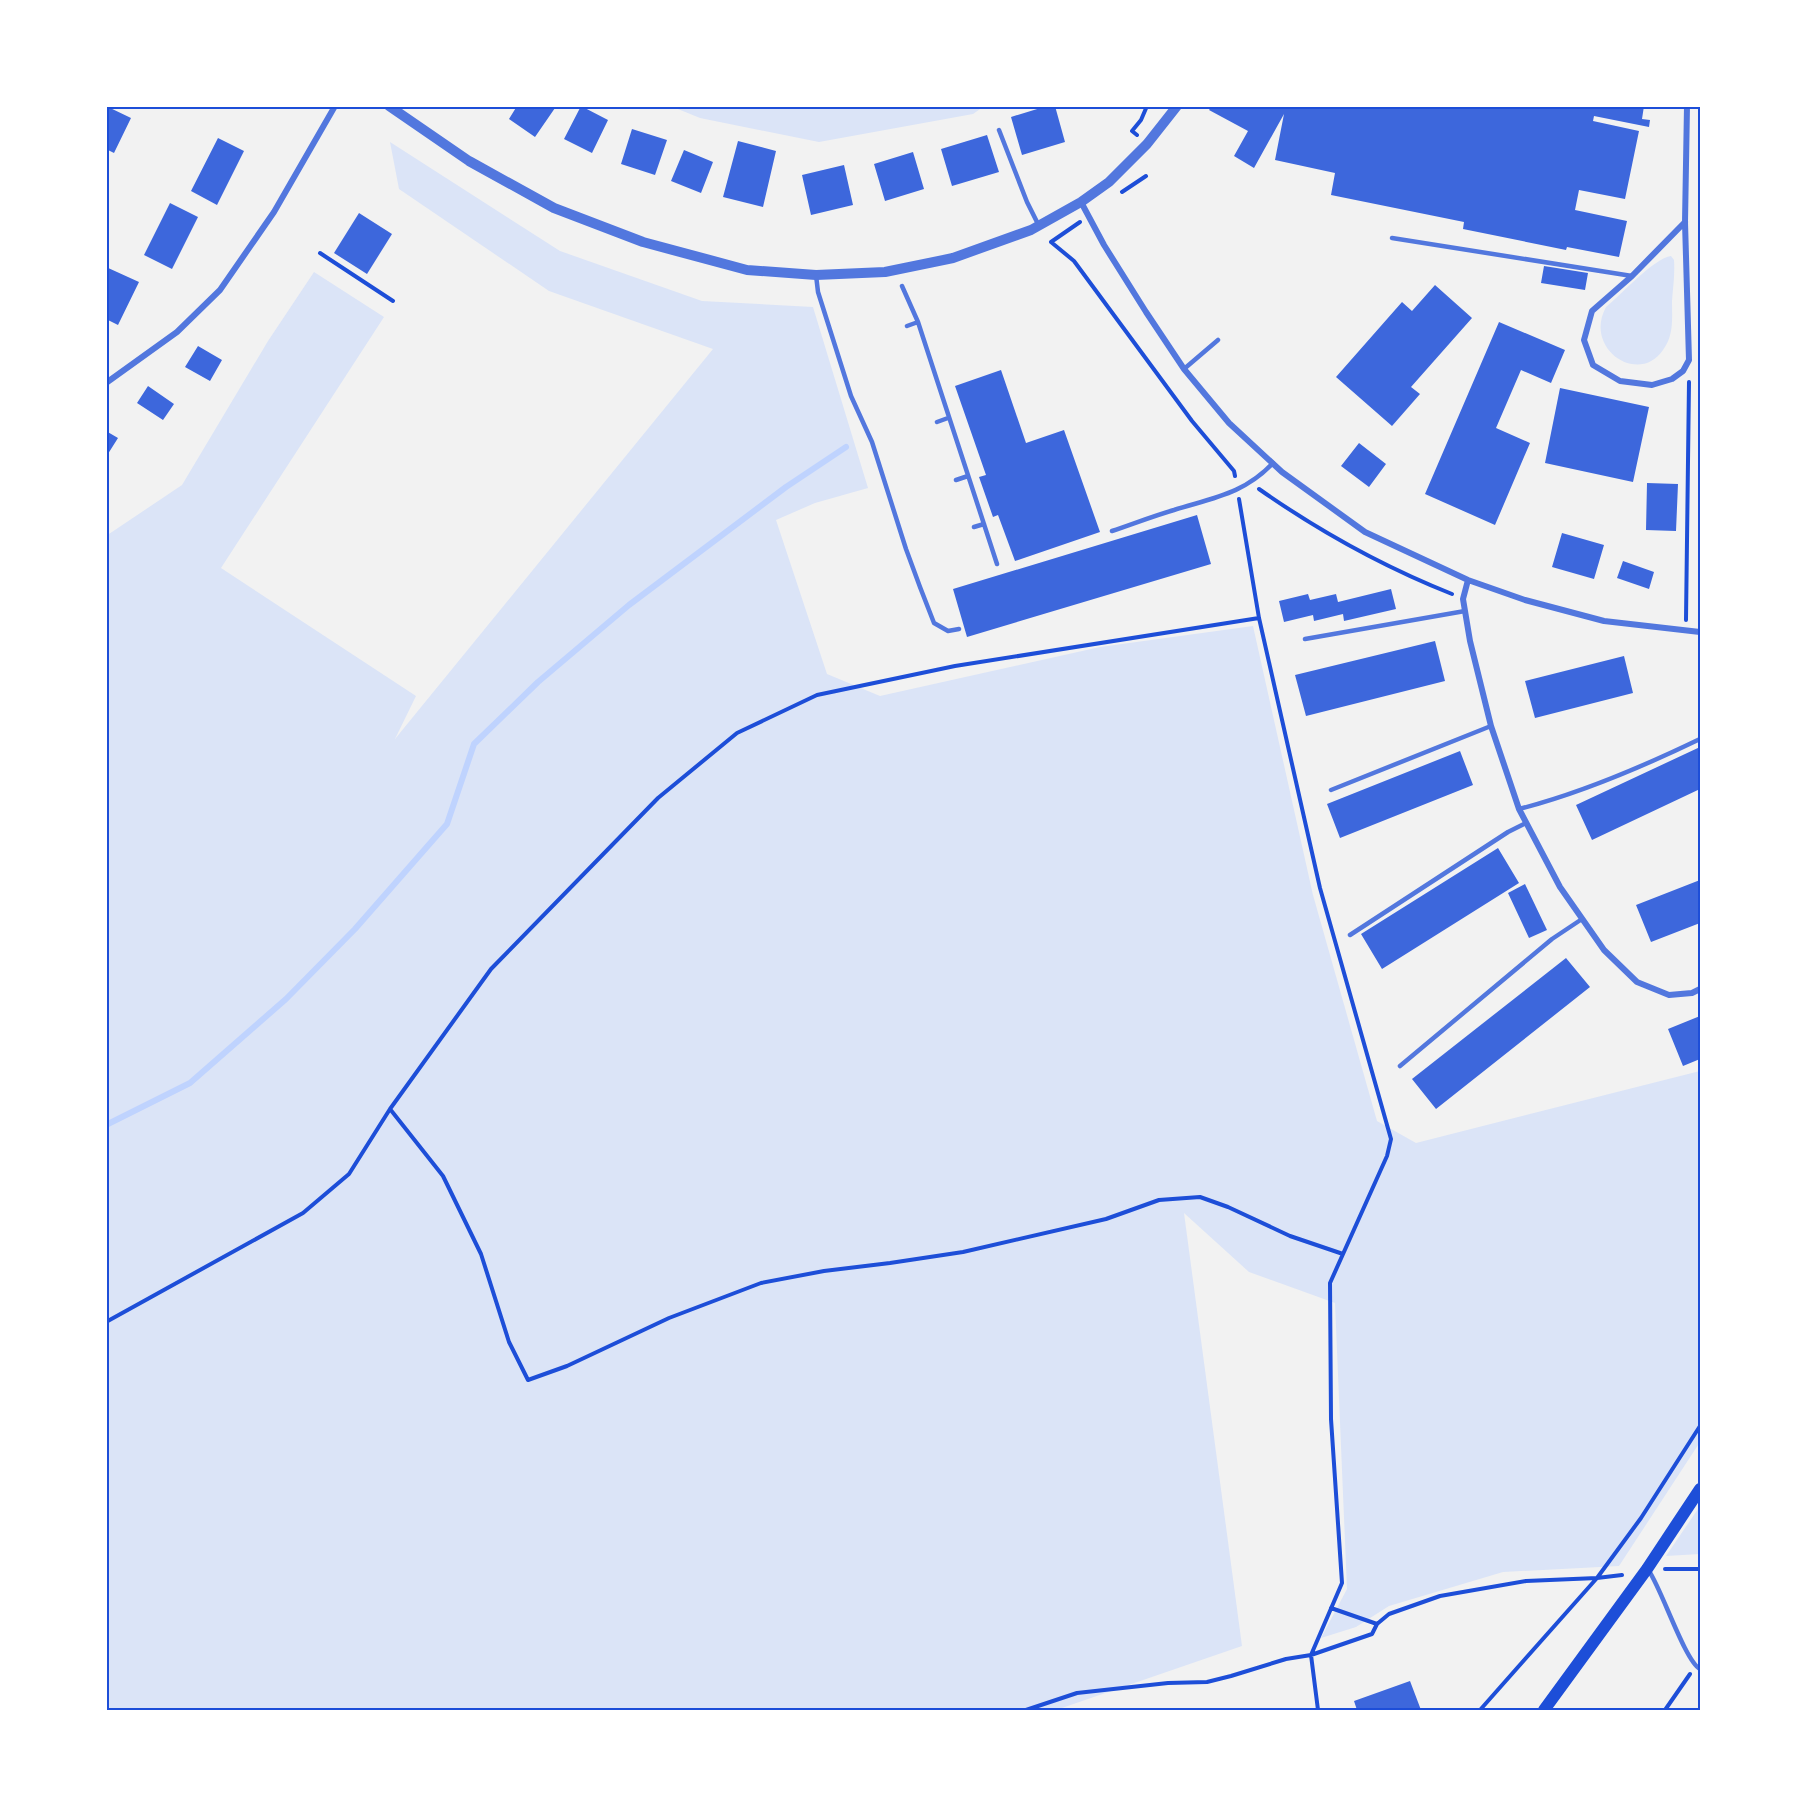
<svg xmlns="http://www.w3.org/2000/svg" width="1807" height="1817" font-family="'Roboto Condensed',sans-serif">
<rect width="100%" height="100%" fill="#f2f2f2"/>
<path fill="#dbe4f7" d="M673,107h310l-10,7 -154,28 -119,-24z
M390,142l170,109 142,50 111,6 55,181 -53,15 -39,17 51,154 53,22 220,-49 153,-21 60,269 64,226 39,22 284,-72v371l-81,124 -116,6 -114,34 -33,21 -35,11 26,-49 -12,-286 -86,-31 -65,-59 58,433 -186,64h-949l-1,-1174 76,-51 86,-144 46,-69 70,45 -163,251 195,128 -21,43 318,-390 -164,-58 -150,-102z
M1671,256l3,4c1,14 -1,27 -2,41 0,18 2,34 -9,49 -24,36 -80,-1 -57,-43 15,-12 48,-49 65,-51z
M1700,1506v48l-34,2z"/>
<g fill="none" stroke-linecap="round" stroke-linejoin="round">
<path stroke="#bfd3fe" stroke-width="6" d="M106,1125l84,-42 96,-84 69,-70 92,-105 27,-80 64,-62 91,-77 157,-118 60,-40"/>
</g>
<path fill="#3d67dc" d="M106,106l25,12 -17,35 -8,-4z
M517,106h36l2,2 -20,29 -26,-18z
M581,106l27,14 -16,33 -28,-14z
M1047,106h8l10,36 -43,13 -11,-38z
M1212,106h432l-2,13 8,1 -1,7 -55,-11 -1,5 46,10 -14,68 -46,-9 -4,20 52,11 -8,36 -52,-10 -1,3 -103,-21 1,-7 -133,-27 4,-22 -60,-13 9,-46 -30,54 -20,-12 14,-25 -39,-21z
M632,129l35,11 -12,35 -34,-11z
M987,135l12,37 -47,14 -11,-37z
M218,138l26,13 -27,54 -26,-14z
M738,141l38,10 -13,56 -40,-10z
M684,150l29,12 -12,31 -30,-12z
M913,152l11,37 -39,12 -11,-37z
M844,165l9,40 -42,10 -9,-40z
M170,203l28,14 -26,52 -28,-14z
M359,213l33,21 -25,40 -33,-21z
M1544,266l44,7 -3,17 -44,-7z
M106,267l33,15 -21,43 -12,-6z
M1435,285l37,33 -61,69 9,7 -28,32 -56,-49 66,-75 10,9z
M1499,322l66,28 -14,33 -30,-13 -25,58 34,15 -35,82 -70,-31z
M198,346l24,14 -12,21 -25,-14z
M1001,370l25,73 38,-13 36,102 -85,29 -17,-46 -5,2 -14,-40 7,-2 -31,-89z
M148,386l26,18 -11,16 -26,-17z
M1560,388l89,19 -16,75 -88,-19z
M106,431l12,7 -12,19z
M1359,443l27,21 -17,23 -28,-21z
M1647,483l31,1 -2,47 -30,-1z
M1197,515l14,49 -244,73 -14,-48z
M1562,533l42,12 -10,34 -42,-12z
M1623,561l31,11 -5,17 -32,-11z
M1391,589l5,20 -52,12 -1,-7 -29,7 -1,-6 -29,7 -5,-21 29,-7 2,6 26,-6 2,8z
M1435,641l10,40 -139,35 -11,-41z
M1624,656l9,37 -98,25 -10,-37z
M1700,747v42l-108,51 -16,-35z
M1460,751l13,34 -133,53 -13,-34z
M1498,848l21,35 -137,86 -21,-35z
M1700,880v43l-49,19 -15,-37z
M1525,884l22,46 -18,8 -21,-45z
M1566,958l24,29 -154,122 -24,-30z
M1700,1016v43l-17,7 -15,-37z
M1410,1681l11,29h-64l-3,-9z"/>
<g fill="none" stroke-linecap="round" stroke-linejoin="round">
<path stroke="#1d4ed8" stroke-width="4" d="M1137,135l-5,-4 9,-11 6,-14
M1122,192l24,-16
M1080,222l-29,20 23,19 118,160 42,50 1,5
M320,253l73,48
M1259,489c60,42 125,78 193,105
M1239,499l20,119 61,270 71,251 -4,17 -57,127 1,136 11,164 -31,72 7,55
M1686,620l3,-238
M390,1109l53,67 38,78 28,88 19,38 39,-14 102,-48 92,-35 63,-12 66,-8 73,-11 143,-33 53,-19 41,-3 28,10 62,29 53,18
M106,1322l197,-109 46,-39 41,-65 101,-140 167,-171 79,-65 80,-38 138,-29 304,-48
M1665,1569h35
M1331,1608l46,16
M1026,1710l51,-17 91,-10 39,-1 24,-6 55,-17 25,-4 61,-21 5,-10 12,-10 51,-18 86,-15 71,-3 25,-3
M1480,1710l117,-132 44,-60 59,-92
M1665,1710l25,-36"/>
<path stroke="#5277de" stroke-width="4.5" d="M999,130l28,72 12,24
M1392,238l240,38
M816,275l2,17 33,104 21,46 34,107 14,38 14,36 14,8 11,-2
M902,286l16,36 79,242
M907,326l11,-4
M1184,369l34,-29
M937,422l11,-4
M956,480l12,-4
M974,527l10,-3
M1112,531c21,-7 41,-15 62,-21 38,-12 70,-16 99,-47
M1305,639l160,-28
M1331,790l160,-64
M1519,809c63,-16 123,-42 181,-70
M1350,935l158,-103 18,-9
M1400,1066l152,-127 30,-20
M1649,1571c13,19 36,90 51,98"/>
<path stroke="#5277de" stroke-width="6" d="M1081,202l23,43 42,67 38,57 45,54 53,49 83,60 103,48 57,20 79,21 96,11
M1685,222l-53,54 -40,35 -8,29 9,25 27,16 32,4 20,-6 11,-8 6,-11 -4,-138 2,-116
M106,383l71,-51 43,-42 54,-78 61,-106
M1468,580l-5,19 7,42 21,85 28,83 41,78 44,63 33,32 32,13 23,-2 8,-4"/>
<path stroke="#5277de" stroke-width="10" d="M389,106l80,55 85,47 89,34 104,28 69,5 69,-3 68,-14 78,-28 50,-28 28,-20 38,-38 30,-38"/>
<path stroke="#1d4ed8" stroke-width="12" d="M1544,1710l103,-141 53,-80"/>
</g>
<rect width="1807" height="1817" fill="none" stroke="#ffffff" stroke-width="216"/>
<rect x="108" y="108" width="1591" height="1601" fill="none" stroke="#1d4ed8" stroke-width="2"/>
</svg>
